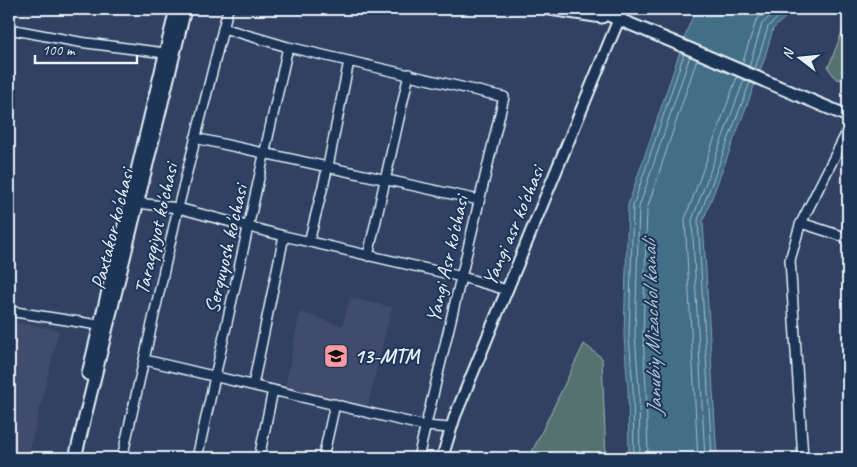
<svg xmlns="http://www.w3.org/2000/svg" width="857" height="467" font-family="Caveat,sans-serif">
<rect width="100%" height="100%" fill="#304163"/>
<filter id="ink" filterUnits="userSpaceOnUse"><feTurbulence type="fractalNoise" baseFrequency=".02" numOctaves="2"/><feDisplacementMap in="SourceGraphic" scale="10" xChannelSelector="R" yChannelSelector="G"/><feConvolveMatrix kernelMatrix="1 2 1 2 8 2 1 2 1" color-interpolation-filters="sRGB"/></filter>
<g filter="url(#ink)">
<path fill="#414c6e" d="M350,298l42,9 -25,101 -82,-21 15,-75 42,14z
M9,321l50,9 -31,128h-19z"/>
<path fill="#56726f" stroke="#9fb2b4" d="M848,17v63l-12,-1 -8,-11z
M584,344l18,14 4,100h-77z"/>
<path fill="#426e87" stroke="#84a2b4" d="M696,9h98l-21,20 -9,31 -61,161 14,237h-88l-1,-69 -4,-53 4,-131 60,-177z"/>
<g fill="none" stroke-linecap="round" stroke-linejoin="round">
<path stroke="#a6bdcb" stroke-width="1" d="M742,64l14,-43 11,-12
M749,67l13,-43 16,-15
M755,69l13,-42 19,-18
M634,458l-1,-69 -4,-53 4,-130 51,-152
M640,458l-1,-69 -4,-54 4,-128 51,-151
M648,458l-2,-70 -3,-53 4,-126 50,-150
M698,458l-13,-239 52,-142
M705,458l-13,-238 52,-140
M712,458l-14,-238 52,-138"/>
<defs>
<path id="minor" d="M223,28l65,19 216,50 -86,361
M9,29l70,13 86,11
M195,138l284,62
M138,203l40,5 106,28 178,41 45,13
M801,223l47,15
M309,242l19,-76 21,-105
M368,256l41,-182
M9,311l96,15
M145,360l280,66 25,2
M253,385l31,-149
M122,458l56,-250 50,-199
M197,458l91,-411
M259,458l14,-68
M323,458l12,-54
M803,458l-13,-198 10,-35 48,-95"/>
<path id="tertiary" d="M442,458l13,-42 168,-407"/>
<path id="secondary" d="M550,9l52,8
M593,9c86,34 170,72 255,107
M88,374l88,-365
M75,458l110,-449"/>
</defs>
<use href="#minor" stroke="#e8f1f8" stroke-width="12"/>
<use href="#tertiary" stroke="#e8f1f8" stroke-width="14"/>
<use href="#secondary" stroke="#e8f1f8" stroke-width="15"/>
<use href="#minor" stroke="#1d3557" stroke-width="9"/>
<use href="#tertiary" stroke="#1d3557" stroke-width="10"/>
<use href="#secondary" stroke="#1d3557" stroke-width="11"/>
</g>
</g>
<defs>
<symbol id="school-square" viewBox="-11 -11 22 22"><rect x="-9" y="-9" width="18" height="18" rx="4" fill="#ff9aa2" stroke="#1d3557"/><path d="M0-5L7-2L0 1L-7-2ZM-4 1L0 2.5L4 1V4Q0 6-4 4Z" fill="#111"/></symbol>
</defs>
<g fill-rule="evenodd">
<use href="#school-square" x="322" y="342" width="28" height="28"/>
</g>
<g text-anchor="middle" stroke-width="4" stroke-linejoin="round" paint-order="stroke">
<g font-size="21" fill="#e8f1f8" stroke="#1d3557">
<text transform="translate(513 226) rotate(-67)" y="7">Yangi asr ko'chasi</text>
<text transform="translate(112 229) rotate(-76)" y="7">Paxtakor ko'chasi</text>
<text transform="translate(156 229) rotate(-77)" y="7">Taraqqiyot ko'chasi</text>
<text transform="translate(226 249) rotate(-77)" y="7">Serquyosh ko'chasi</text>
<text transform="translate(447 259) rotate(-77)" y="7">Yangi Asr ko'chasi</text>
</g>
<g font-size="21" font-weight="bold" fill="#e8f1f8" stroke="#1d3557" text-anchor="start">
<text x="354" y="363">13-MTM</text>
</g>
<g font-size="22" font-style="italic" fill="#aec3d0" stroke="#1d3557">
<text transform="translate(651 328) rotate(-92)" y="8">Janubiy Mizachol kanali</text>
</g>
</g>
<rect width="857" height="467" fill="none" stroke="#1d3557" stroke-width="30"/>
<rect x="15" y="15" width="827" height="437" fill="none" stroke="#e8f1f8" stroke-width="2" filter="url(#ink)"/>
<g transform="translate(800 58) rotate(286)" stroke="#1d3557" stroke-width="4" paint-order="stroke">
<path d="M0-4L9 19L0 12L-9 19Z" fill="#e8f1f8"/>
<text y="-8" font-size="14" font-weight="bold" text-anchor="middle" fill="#e8f1f8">N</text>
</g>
<path d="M35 55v8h102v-8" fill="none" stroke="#e8f1f8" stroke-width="2.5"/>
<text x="42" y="55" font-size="15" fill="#e8f1f8" stroke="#1d3557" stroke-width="4" paint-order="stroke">100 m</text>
</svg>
